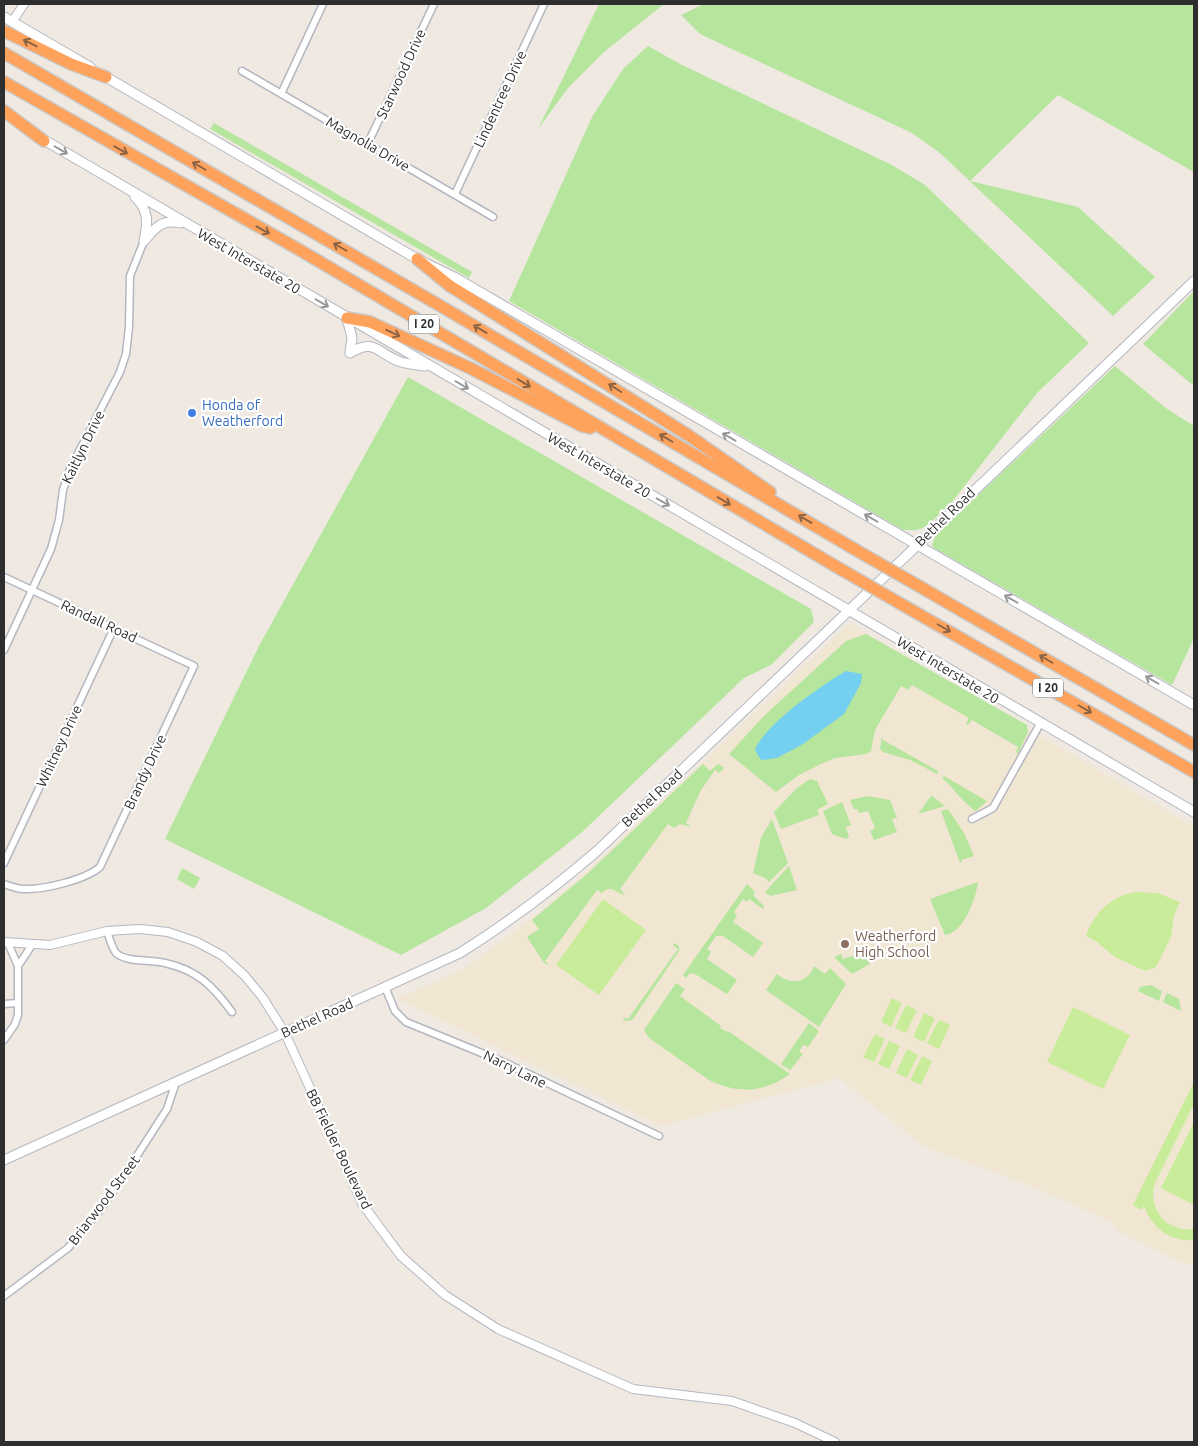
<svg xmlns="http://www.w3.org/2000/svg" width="1198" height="1446" font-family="Ubuntu,sans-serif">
<rect width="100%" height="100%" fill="#efe9e1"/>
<path fill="#f0e6d1" d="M850,623l344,204v437h-10l-65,-32 -9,-11 -84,-37 -103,-38 -84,-68 -178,48 -263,-127 65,-30 67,-49 62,-53z"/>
<path fill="#b6e59e" d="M599,4h65l-60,48 -36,36 -30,41z
M704,4h490v168l-136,-77 -88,86 108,26 77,70 -42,39 -173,-163 -28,-20 -212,-99 -19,-19z
M648,46l34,19 210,100 33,20 164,158 -52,50 -85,109 -25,24 -10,4h-14l-394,-229 83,-184 31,-48z
M214,123l258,149 -3,6 -259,-149z
M1194,291v95l-51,-42z
M1115,366l52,43 27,17v212l-22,47 -238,-137 -2,-3 4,-10z
M408,377l403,232 3,13 -43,43 -27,13 -163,155 -95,75 -85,47 -236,-116 94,-193z
M866,634l161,91 1,7 -10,22 -2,-2 2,-5 -46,-27 -4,5 -2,-1 3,-6 -57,-33 -4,5 -7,-4 -26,44 -4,21 -5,3 -31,4 -12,5 -24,12 -23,17 -47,-38 36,-39 81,-74z
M882,737l1,3 55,31 -1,3 -27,-14 -27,-8 -3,-3z
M703,764l7,7 8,-7 6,4 -5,5 -4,-3 -14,20 -15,33 6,4 -12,-3 -6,4 -6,-4 -48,65 5,6c-9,-2 -14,-12 -23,-2l-5,-3 -52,71 5,5 -6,-3 -17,-26 12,-8 -7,-9 55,-46z
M944,776l43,25 -11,10c-10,-5 -24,-25 -34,-33z
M810,779l7,2 11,23 -11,6 2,5 -38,14 -7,-17 23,-24z
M931,795l14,11 -27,8 13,-18z
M867,796l23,4 7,18 -5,1 5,13 -23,8 -4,-9 5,-3 -7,-17 -9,2 -2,-4h-3l-4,-9z
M842,802l9,23 -5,2 3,10 -3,2 -14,-5 -9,-23z
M948,809l16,24 10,23 -13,4 1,2 -2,1 -19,-52z
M772,819l16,44 -19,19 -4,-4 -12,-5 8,-35z
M789,866l8,24 -27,6 -5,-4z
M182,868l18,10 -6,11 -17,-10z
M978,882c-2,16 -14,51 -33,53l-15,-36z
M747,884l8,8 -2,3 11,11 -1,3 -14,-10 -2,3 -4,-3 -9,13 3,3 -4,7 30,21 -10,14 -30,-21h-7l-9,13 4,3 -4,7 30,21 -10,14 -32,-20 -5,-1 -4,5 -3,-3z
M674,943l5,3v5l-46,68 -5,2 -4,-1 -1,-3 5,2 50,-70 -5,-4z
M865,949l5,15 -18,10 -18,-17 7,-3 2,5 16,-5z
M814,966l11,8 5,-6 16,16 -27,43 -53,-37 11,-16c14,12 31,9 37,-8z
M676,983l9,6 -5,7 41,30 -1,2 7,4 1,-1 62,43c-26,19 -53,20 -81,6l-60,-42 -5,-8z
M1151,985l11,6 -3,10 -21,-10 2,-4z
M1167,993l12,6 2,12 -18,-9z
M809,1023l10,8 -11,16 -5,-2 -4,7 4,2 -13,16 -9,-6z"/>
<path fill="#c9ec9a" d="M1136,892l21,1 23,9 -6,13 -3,22 -15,30 -11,4 -30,-14 -18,-15 -11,-6c8,-23 25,-40 50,-44z
M603,899l43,31 -47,65 -43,-30z
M892,998l10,5 -11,24 -10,-5z
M906,1005l11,5 -11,23 -11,-5z
M1073,1007l57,28 -27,54 -56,-27z
M924,1013l11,5 -11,24 -11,-5z
M939,1020l11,5 -11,24 -12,-6z
M875,1034l10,5 -11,23 -11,-5z
M889,1041l11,5 -11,23 -11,-5z
M907,1049l11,6 -11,23 -11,-5z
M922,1056l10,5 -11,24 -11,-5z
M1194,1082v22l-39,79c-8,26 12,50 39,46v11c-24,2 -42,-12 -50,-34l-2,4 -9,-5z
M1194,1122v83l-33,-17z"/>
<path fill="#75cff0" d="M846,671l16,3 -1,9 -17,31 -41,30 -26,14 -16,2 -6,-10c10,-26 67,-65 91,-79z"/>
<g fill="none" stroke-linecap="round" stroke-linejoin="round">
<defs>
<path id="minor" d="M242,71l251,146
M281,94l42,-90
M368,143l66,-139
M455,194l89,-190
M4,577l190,89 -94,201c-15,13 -57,23 -77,22 -6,0 -13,-3 -19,-5
M4,650l47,-101 8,-29 4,-30 7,-21 50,-97 6,-18 3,-27 1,-51 14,-35
M972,819l21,-11 47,-84
M4,863l110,-235
M107,931c2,6 5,17 9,22 11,10 35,6 49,10 32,7 48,23 67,49
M8,943l10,23
M385,987l10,24 11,11 95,39 158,75
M4,1004l14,-1
M4,1040l11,-16 3,-9v-49l14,-21
M4,1296l64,-48 31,-37 23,-32 45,-70 9,-27"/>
<path id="tertiary" d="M12,22l12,-18
M4,942l46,3 57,-14 33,-2 28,3 29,10 26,14 22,20 18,22 22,35 78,172 38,51 44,39 53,34 135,60 99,12 63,22 40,19"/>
<path id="secondary" d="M4,17l86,50
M101,74l316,185 37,18 740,428
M39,137l1155,675
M135,197c14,13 13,26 9,44
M146,239c10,-13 18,-20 35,-16
M347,318l5,20 -2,15
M350,353c26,-16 27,1 51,9 7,2 16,3 24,4
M4,1160l456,-207c49,-31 93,-64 137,-102l597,-570"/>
<path id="motorway" d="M4,31l67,33 35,13
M4,53l440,255 412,242
M4,82l294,167 544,321
M4,111l40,30
M417,259l33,27 238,149 82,57
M347,318l23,4 100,46 112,58 8,2
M917,585l277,160
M901,604l293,168"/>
</defs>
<use href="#minor" stroke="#b4b7c1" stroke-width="9"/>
<use href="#tertiary" stroke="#b4b7c1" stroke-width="10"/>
<use href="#secondary" stroke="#b4b7c1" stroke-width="11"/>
<use href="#motorway" stroke="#c9c9c9" stroke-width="14"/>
<use href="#minor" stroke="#fff" stroke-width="6"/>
<use href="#tertiary" stroke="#fff" stroke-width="8"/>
<use href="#secondary" stroke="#fff" stroke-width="9"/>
<use href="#motorway" stroke="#ffa35c" stroke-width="11"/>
<defs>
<path id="motorway-bridge" d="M856,550l61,35
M842,570l59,34"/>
</defs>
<use href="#motorway-bridge" stroke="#c9c9c9" stroke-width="14" stroke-linecap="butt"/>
<use href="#motorway-bridge" stroke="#ffa35c" stroke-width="11"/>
</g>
<defs><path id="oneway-shaft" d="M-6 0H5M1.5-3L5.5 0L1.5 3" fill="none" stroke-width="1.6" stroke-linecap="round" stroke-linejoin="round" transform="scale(1.25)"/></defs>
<g stroke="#8c6343">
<use href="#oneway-shaft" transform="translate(30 43) rotate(-153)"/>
<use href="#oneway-shaft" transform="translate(121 150) rotate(29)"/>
<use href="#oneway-shaft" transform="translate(199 166) rotate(-150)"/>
<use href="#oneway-shaft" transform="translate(263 230) rotate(29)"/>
<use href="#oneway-shaft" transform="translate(340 247) rotate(-150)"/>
<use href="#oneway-shaft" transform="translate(480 329) rotate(-149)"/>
<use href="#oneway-shaft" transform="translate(393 333) rotate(25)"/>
<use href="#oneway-shaft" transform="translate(524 383) rotate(31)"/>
<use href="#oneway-shaft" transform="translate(615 388) rotate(-148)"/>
<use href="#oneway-shaft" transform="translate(666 438) rotate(-150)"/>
<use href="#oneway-shaft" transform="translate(724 501) rotate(31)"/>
<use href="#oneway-shaft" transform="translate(805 519) rotate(-149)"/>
<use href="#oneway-shaft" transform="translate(944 628) rotate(30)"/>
<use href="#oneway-shaft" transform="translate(1046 659) rotate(-150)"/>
<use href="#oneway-shaft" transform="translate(1085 709) rotate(30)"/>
</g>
<g stroke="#969696">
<use href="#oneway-shaft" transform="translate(61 150) rotate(30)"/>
<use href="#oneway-shaft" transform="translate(322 303) rotate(30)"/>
<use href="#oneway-shaft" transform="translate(462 385) rotate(30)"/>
<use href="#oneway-shaft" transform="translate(729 437) rotate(-150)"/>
<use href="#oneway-shaft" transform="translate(663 502) rotate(30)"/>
<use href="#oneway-shaft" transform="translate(871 518) rotate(-150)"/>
<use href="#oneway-shaft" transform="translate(1011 599) rotate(-150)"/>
<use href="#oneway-shaft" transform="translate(1152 680) rotate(-150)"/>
</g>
<circle fill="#3f7fe0" stroke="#fff" stroke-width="2" cx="192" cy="413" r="5"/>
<circle fill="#8d6e63" stroke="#fff" stroke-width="2" cx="845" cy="944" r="5"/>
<g text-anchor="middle" stroke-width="4.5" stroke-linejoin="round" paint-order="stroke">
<g fill="#fff" stroke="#6d6d6d" stroke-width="1">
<rect x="409" y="314.5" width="30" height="19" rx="4"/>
<rect x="1033" y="678.5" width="30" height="19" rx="4"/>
</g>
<g font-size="12" font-weight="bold" fill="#2e2e2e">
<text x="424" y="328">I 20</text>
<text x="1048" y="692">I 20</text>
</g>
<g font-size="14" fill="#2e2e2e" stroke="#fff">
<text transform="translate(401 74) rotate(-65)" y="5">Starwood Drive</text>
<text transform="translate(500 99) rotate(-65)" y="5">Lindentree Drive</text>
<text transform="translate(368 144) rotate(30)" y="5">Magnolia Drive</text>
<text transform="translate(249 261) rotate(30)" y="5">West Interstate 20</text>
<text transform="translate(83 447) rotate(-64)" y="5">Kaitlyn Drive</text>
<text transform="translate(599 465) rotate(30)" y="5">West Interstate 20</text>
<text transform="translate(945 517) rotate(-44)" y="5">Bethel Road</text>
<text transform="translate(99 621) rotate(25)" y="5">Randall Road</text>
<text transform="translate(948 670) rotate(31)" y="5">West Interstate 20</text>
<text transform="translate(59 746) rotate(-65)" y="5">Whitney Drive</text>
<text transform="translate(145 772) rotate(-65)" y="5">Brandy Drive</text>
<text transform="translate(652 798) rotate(-43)" y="5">Bethel Road</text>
<text transform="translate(317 1018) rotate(-24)" y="5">Bethel Road</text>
<text transform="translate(515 1069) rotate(26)" y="5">Narry Lane</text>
<text transform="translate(339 1149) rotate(64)" y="5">BB Fielder Boulevard</text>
<text transform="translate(104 1200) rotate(-53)" y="5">Briarwood Street</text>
</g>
<g font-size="14" fill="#366cbe" stroke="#fff" text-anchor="start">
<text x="202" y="410">Honda of<tspan x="202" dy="16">Weatherford</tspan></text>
</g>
<g font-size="14" fill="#785e54" stroke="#fff" text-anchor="start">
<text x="855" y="941">Weatherford<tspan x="855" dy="16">High School</tspan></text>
</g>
</g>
<rect width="1198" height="1446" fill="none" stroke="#2e2e2e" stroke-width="10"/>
</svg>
